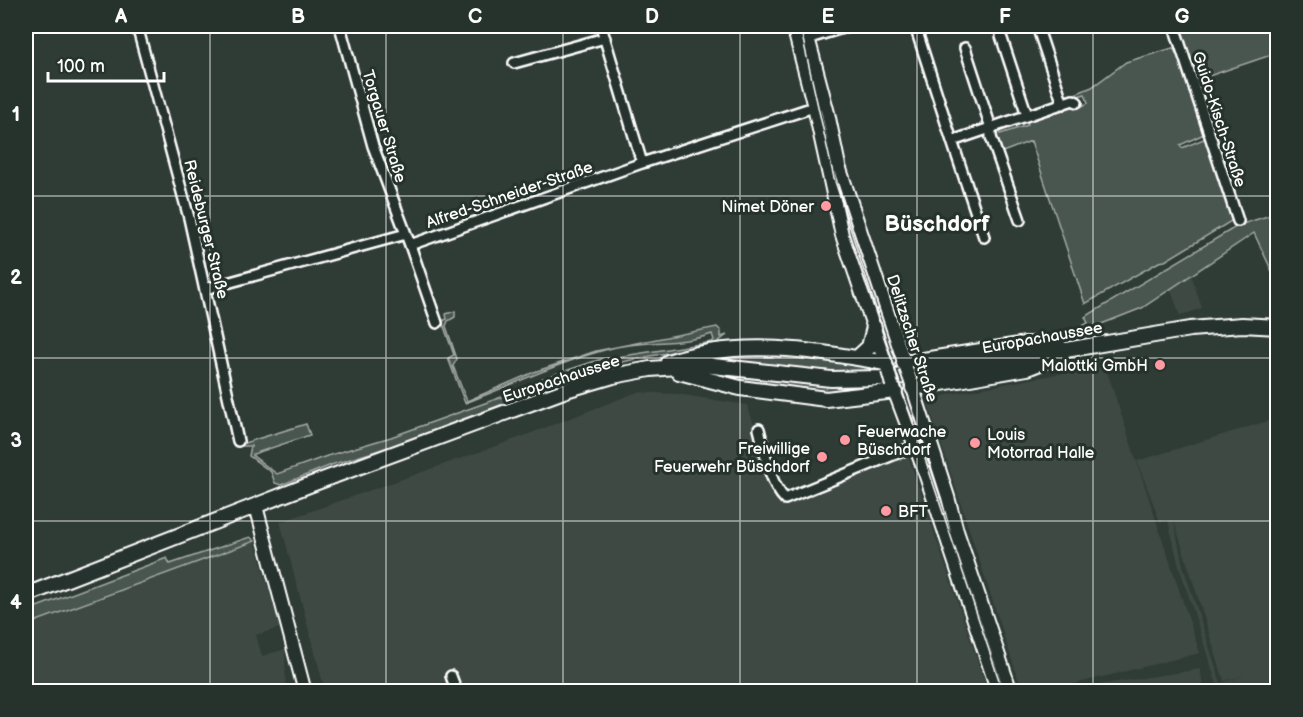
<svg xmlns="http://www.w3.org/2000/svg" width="1303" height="717" font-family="'Balsamiq Sans',sans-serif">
<rect width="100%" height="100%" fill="#2f3b35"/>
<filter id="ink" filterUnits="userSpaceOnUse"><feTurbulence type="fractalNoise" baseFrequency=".0167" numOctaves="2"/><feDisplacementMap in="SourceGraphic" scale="12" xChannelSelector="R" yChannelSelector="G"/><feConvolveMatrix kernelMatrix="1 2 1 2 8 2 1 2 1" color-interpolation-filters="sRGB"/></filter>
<g filter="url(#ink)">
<path fill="#3c4842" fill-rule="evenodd" d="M1186,259l16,49 -22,8 -17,-49z
M1105,365l95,288 -154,38h-24l-95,-290 23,-7z
M637,392l41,2 69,11 35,96 124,-52 82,242h-663l-45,-169 241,-85z
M1277,418v273h-218l141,-22 4,20 13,-4 -39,-122 -10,-43 -8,2 -23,-61zM1174,521l50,160 20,-5 -23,7 -38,-117z
M255,541l25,87 -24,7 6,21 23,-7 1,41 3,1 -263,1v-67z"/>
<path fill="#4a544f" stroke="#a4aaa7" stroke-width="1.5" d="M1178,26h99v27l-83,28z
M1173,48l4,7 3,-1 26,79 -26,12 2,3 24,-10 2,1 25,81 -68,41 -6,1 -74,42 -54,-163 -31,12 -7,-20 5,-5 2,6 28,-9 -2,-6 3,-1 1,2 26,-8 -1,-3 15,-5 6,5 12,-6 -3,-9 -17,5 -3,-1 27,-11 34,-25z
M1277,213v12l-1,1 1,56 -23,-49 -112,75 -66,26 -2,-4 14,-7 -3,-6 154,-92z
M455,311v6l-7,4 -2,5 11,33 -4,7 14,35 67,-29 62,-21 121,-24 4,4v6l6,-2 -12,9 -80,15 -57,14 -43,15 -24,13 -115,44 -62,19 -53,21 -6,-2 -4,-11 -22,-16 2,-10h-9l-1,-2 65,-20 4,11 -57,19v2l24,18 50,-18 64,-19 119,-43 31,-15 57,-19 114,-18 2,-2 -2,-6c-31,11 -64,6 -96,13 -53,13 -101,37 -151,56l-17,-45 6,-3 -12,-34 5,-2 -1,-5z
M764,351l108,13 1,9 -50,-2 -70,-8 -1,1 -50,-3 -2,-5z
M687,370h19l121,15 58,1 -42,8 -92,-8z
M250,537l5,4 -229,84v-14l141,-53 3,6z"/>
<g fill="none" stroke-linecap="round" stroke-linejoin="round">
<defs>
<path id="street" d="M137,26l52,192 49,223
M340,26l33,120 33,88
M601,26l41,137
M915,26l37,115 121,-41 4,2
M1037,26l26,78
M1174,26l64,195
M1001,36l26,79
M803,40l46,-14
M965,48l26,80v9l29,83
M514,63l91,-25
M952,141l32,96
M410,245l27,78
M205,289l201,-55 4,11 232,-82 178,-58
M759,429c6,22 10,54 26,70l130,-53
M451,676l6,16"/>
<path id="secondary" d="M793,26l21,81 28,128 46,135
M805,26l23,87 11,53 67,202
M911,382l37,115 9,34 54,161
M892,385l32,85 74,222
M256,506l49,186"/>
<path id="primary" d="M857,358l12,-11 5,-20
M668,362c70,-24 147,-12 217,1
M904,363l122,-19 33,2
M679,372l61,16 86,11 69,-8
M913,388l114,-20 28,-11
M26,595l283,-110 260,-96 44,-13 37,-7 54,-4 127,14 50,-1 37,-3 272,-46 52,-4 36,2"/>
</defs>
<use href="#street" stroke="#fff" stroke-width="14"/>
<use href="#secondary" stroke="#fff" stroke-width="16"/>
<use href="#primary" stroke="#fff" stroke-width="18"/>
<use href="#street" stroke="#26332d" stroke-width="9"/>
<use href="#secondary" stroke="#26332d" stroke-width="12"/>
<use href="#primary" stroke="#26332d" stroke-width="14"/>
<path stroke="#fff" stroke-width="1.5" d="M800,26l34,152 73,227 96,287"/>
<defs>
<path id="secondary-bridge" d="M906,368l5,14
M888,371l4,14"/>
</defs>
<use href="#secondary-bridge" stroke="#fff" stroke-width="16" stroke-linecap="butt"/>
<use href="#secondary-bridge" stroke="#26332d" stroke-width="12"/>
</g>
</g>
<path fill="none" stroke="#fff" stroke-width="1.5" stroke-opacity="0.55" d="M210,26v666M386,26v666M563,26v666M740,26v666M917,26v666M1093,26v666M26,196h1252M26,358h1252M26,521h1252"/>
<g fill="#ff9aa2" stroke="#26332d" stroke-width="2">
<circle cx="826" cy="206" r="6"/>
<circle cx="1160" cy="365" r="6"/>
<circle cx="845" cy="440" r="6"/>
<circle cx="975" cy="443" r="6"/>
<circle cx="822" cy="457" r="6"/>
<circle cx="886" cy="511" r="6"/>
</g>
<g text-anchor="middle" stroke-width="6" stroke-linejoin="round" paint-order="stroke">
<g font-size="16" fill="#fff" stroke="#26332d">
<text transform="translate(1220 119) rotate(72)" y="6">Guido-Kisch-Straße</text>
<text transform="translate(385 126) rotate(73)" y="6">Torgauer Straße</text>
<text transform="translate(509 194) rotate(-19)" y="6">Alfred-Schneider-Straße</text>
<text transform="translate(207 229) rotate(76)" y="6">Reideburger Straße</text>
<text transform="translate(1042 337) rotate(-10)" y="6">Europachaussee</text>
<text transform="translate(913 338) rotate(72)" y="6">Delitzscher Straße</text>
<text transform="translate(561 378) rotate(-18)" y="6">Europachaussee</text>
</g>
<g font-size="16" fill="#fff" stroke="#26332d" text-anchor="end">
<text x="814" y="212">Nimet Döner</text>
<text x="1148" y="371">Malottki GmbH</text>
<text x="857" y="437" text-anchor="start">Feuerwache<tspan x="857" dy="18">Büschdorf</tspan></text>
<text x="987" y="440" text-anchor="start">Louis<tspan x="987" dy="18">Motorrad Halle</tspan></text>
<text x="810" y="454">Freiwillige<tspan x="810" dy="18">Feuerwehr Büschdorf</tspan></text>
<text x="898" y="517" text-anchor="start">BFT</text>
</g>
<g font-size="22" font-weight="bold" fill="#fff" stroke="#26332d">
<text x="937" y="231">Büschdorf</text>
</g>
</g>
<rect width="1303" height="717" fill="none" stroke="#26332d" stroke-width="66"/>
<path d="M48 72v9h116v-9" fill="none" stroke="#ffffff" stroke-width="3"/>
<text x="57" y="72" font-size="18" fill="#ffffff" stroke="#26332d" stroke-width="4.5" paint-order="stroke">100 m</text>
<rect x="33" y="33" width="1237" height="651" fill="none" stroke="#fff" stroke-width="2"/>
<g font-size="20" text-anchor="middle" font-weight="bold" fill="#fff">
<text x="121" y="23">A</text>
<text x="298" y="23">B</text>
<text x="475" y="23">C</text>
<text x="652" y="23">D</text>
<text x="828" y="23">E</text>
<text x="1005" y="23">F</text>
<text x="1182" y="23">G</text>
<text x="16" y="121">1</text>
<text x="16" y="284">2</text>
<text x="16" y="447">3</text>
<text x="16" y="609">4</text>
</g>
</svg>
